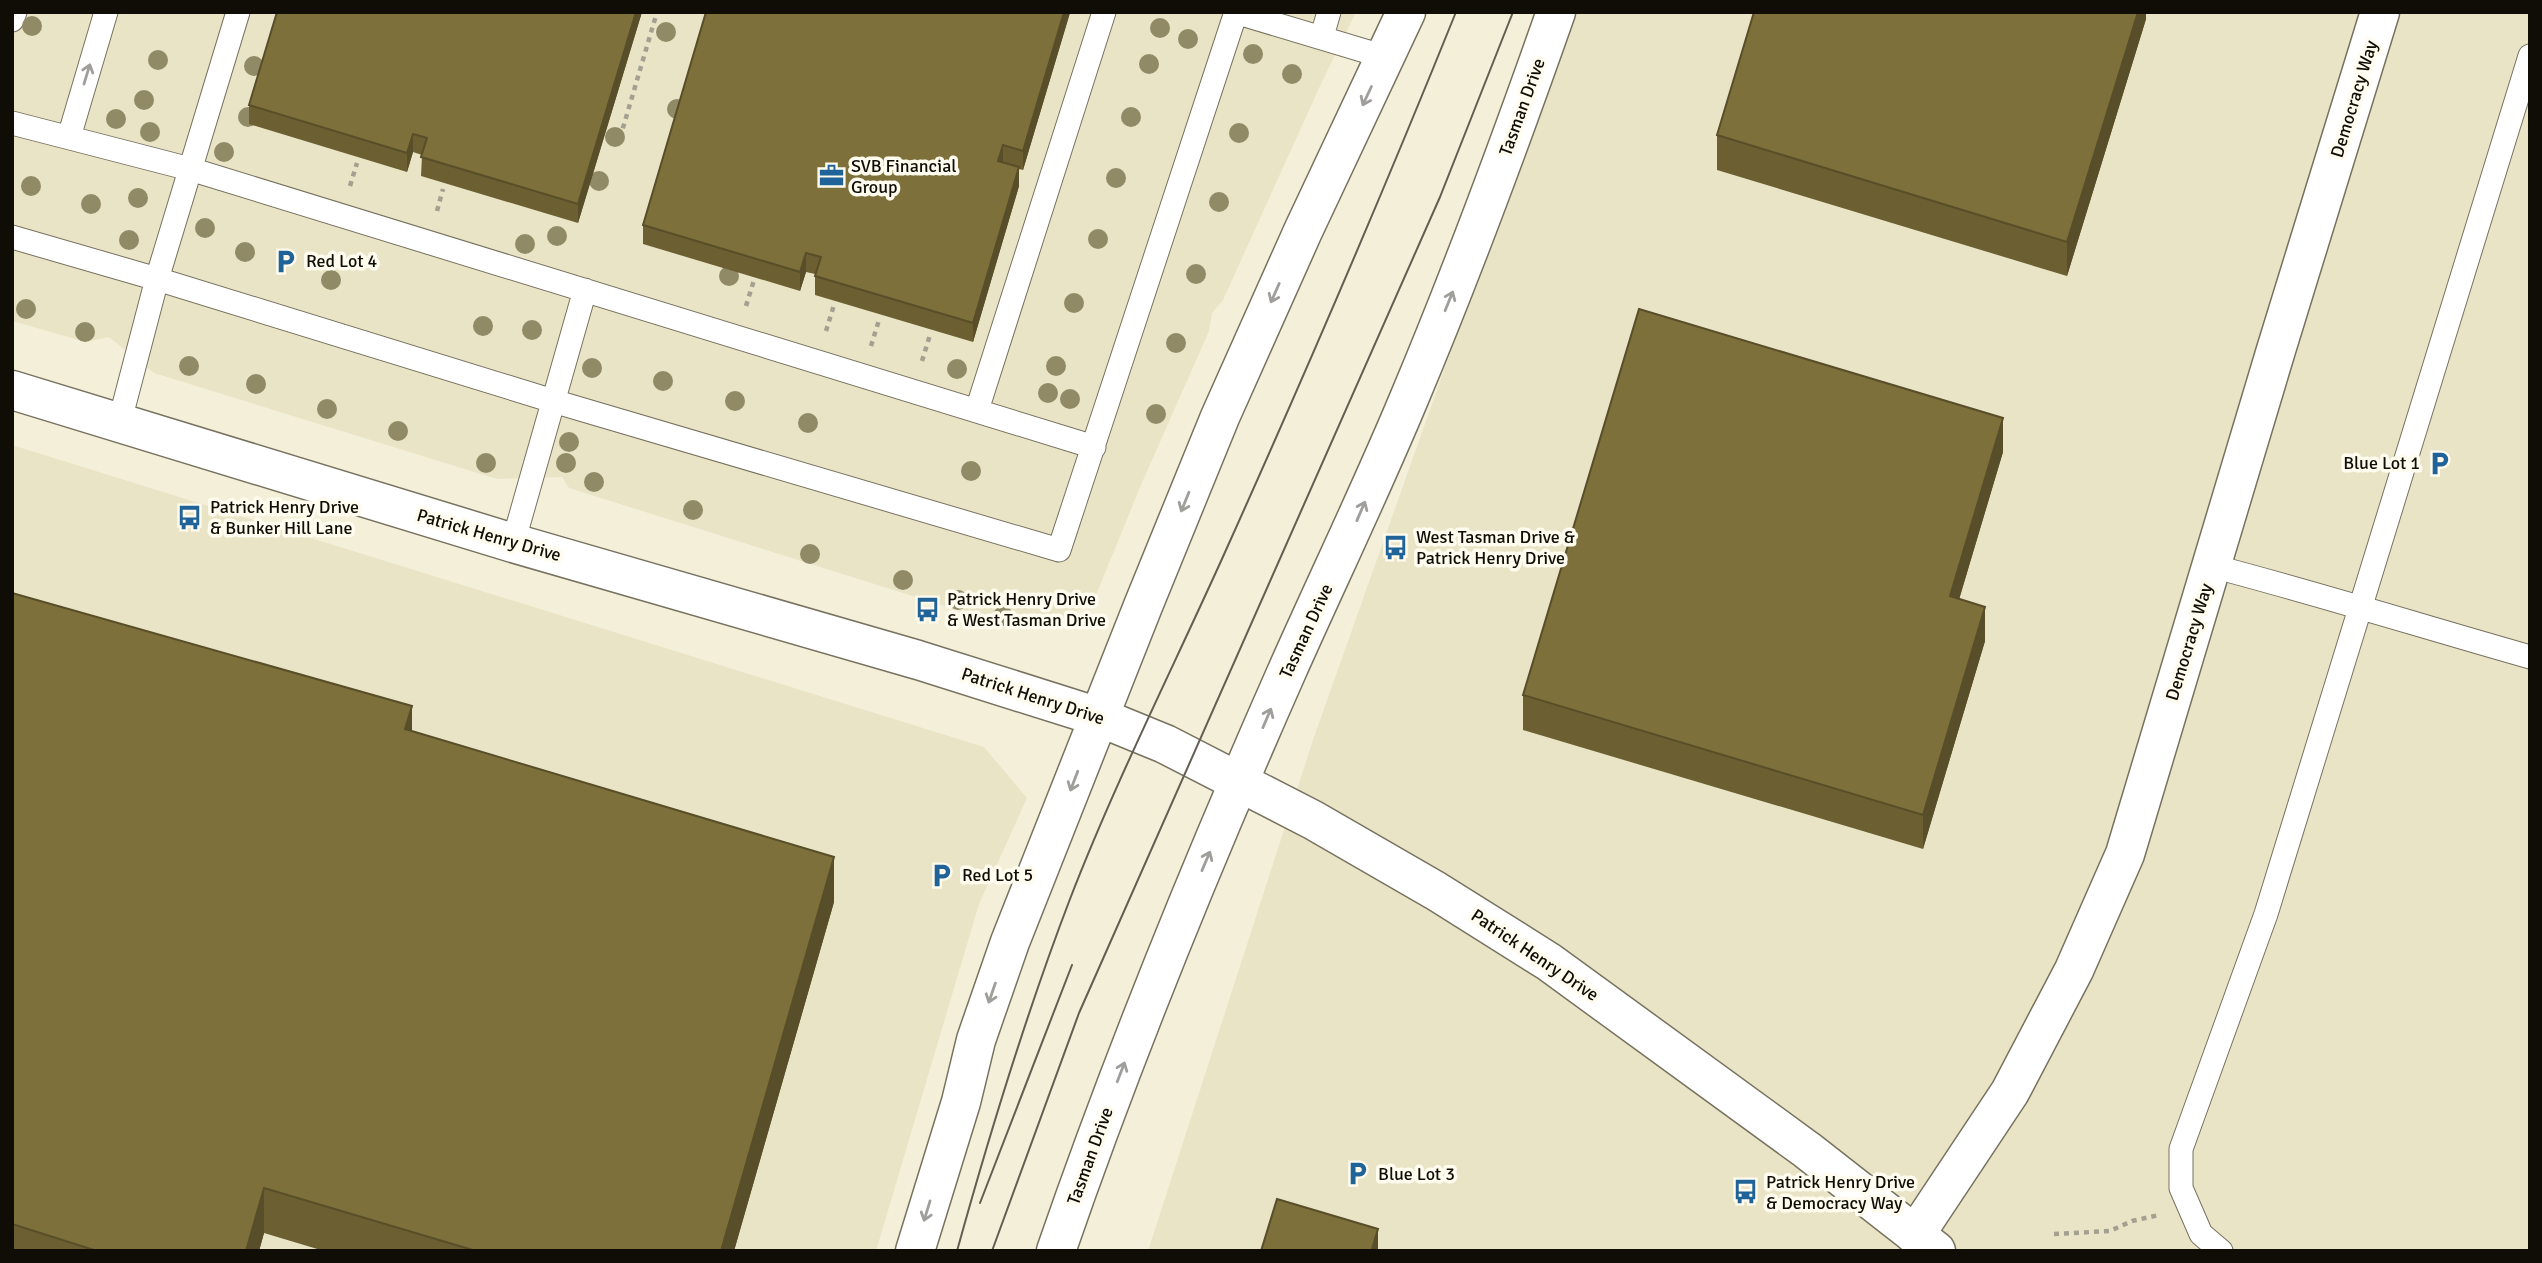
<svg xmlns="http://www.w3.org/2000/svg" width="2542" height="1263" font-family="Signika,sans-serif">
<rect width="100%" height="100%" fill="#f3efd9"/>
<path fill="#eae4c7" d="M12,12h1344l-36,74 -97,214 -11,13 -3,18 -68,154 -45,110 -30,25 -19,6 -19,1 -23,-2 -436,-137 -7,-11 -65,2 -343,-106 -45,-36 -23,5 -74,-21z
M1571,12h959v1239h-1382l166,-514z
M12,445l972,302 43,51 -48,106 -103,347h-864z"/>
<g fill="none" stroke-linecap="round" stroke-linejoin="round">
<defs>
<path id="lane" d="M1235,12l150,45
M12,20l3,-8
M1322,36l7,-24
M12,123l178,46 904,278
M69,137l37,-125
M12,237l145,42 396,122 506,149 177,-538
M977,410l127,-398
M119,424l38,-145 81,-267
M513,543l72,-253
M2212,566c107,28 212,61 318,91
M2221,1251l-20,-17 -20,-46v-39l85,-235 264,-858"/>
<path id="street" d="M1915,1235l95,-143 64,-122 51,-116 151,-504 104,-338"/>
<path id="secondary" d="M12,390l501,153 405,117 181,57 66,27 148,76 123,71 113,71 258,188 129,101
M915,1251l46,-149 15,-62 34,-98 133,-336 77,-189 83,-186 103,-219
M1056,1251c68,-197 147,-390 231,-580 40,-90 83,-179 121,-270 54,-128 102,-258 148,-389"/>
</defs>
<use href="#lane" stroke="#77725f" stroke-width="25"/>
<use href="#street" stroke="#77725f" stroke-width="41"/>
<use href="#secondary" stroke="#77725f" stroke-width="41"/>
<path stroke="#a3a08f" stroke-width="4.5" stroke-dasharray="5 5" stroke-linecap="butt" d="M620,138l37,-126
M350,186l7,-23
M437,211l6,-22
M746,306l8,-26
M826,331l8,-26
M871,346l8,-26
M922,361l8,-26
M2054,1234l56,-3 22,-10 27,-6"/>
<use href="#lane" stroke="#fff" stroke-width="23"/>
<use href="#street" stroke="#fff" stroke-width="38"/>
<use href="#secondary" stroke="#fff" stroke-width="38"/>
<path stroke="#625f52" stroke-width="2" d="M980,1203l92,-238
M957,1251c33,-119 69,-237 113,-352 46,-119 104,-233 156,-349 80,-178 157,-357 230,-538
M992,1251l87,-238 361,-816 73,-185"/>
</g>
<g fill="#918a66">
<circle cx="32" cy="26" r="10"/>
<circle cx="1160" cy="28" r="10"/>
<circle cx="666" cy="32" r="10"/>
<circle cx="1188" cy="39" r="10"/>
<circle cx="1253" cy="54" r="10"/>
<circle cx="158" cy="60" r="10"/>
<circle cx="1149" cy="64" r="10"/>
<circle cx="254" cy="66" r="10"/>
<circle cx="1292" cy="74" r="10"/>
<circle cx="144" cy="100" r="10"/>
<circle cx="677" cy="109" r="10"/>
<circle cx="248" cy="117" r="10"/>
<circle cx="1131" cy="117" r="10"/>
<circle cx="116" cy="119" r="10"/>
<circle cx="150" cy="132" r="10"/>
<circle cx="1239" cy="133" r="10"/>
<circle cx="615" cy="137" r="10"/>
<circle cx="224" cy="152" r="10"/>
<circle cx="1116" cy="178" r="10"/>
<circle cx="599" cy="181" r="10"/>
<circle cx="31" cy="186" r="10"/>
<circle cx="138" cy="198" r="10"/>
<circle cx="1219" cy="202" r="10"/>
<circle cx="91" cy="204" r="10"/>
<circle cx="205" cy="228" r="10"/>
<circle cx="557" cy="236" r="10"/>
<circle cx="1098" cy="239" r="10"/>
<circle cx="129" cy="240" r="10"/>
<circle cx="525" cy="244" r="10"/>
<circle cx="245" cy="252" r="10"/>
<circle cx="1196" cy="274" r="10"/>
<circle cx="729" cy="276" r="10"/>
<circle cx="331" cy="280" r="10"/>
<circle cx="1074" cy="303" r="10"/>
<circle cx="26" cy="309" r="10"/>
<circle cx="483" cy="326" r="10"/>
<circle cx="532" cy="330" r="10"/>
<circle cx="85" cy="332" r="10"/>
<circle cx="1176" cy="343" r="10"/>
<circle cx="189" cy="366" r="10"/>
<circle cx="1056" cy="366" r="10"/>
<circle cx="592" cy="368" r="10"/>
<circle cx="957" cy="369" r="10"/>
<circle cx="663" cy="381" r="10"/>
<circle cx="256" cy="384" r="10"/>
<circle cx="1048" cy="393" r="10"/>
<circle cx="1070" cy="399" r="10"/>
<circle cx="735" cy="401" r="10"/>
<circle cx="327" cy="409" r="10"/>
<circle cx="1156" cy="414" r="10"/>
<circle cx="808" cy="423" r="10"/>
<circle cx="398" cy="431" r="10"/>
<circle cx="569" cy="442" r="10"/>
<circle cx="486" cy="463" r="10"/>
<circle cx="566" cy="463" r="10"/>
<circle cx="971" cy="471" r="10"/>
<circle cx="594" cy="482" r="10"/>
<circle cx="693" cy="510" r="10"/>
<circle cx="810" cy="554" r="10"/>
<circle cx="903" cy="580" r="10"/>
<circle cx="958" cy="600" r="10"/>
<circle cx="1003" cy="616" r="10"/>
</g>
<path fill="#6c6032" d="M277,12h365l-64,211 -157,-47 1,-21 -9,-3 -6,20 -158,-48v-19z
M1070,12l-47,158 -4,-1v17l-46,156 -158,-47v-21l-9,-2 -6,19 -157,-47v-19z
M2146,12v7l-79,257 -350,-106v-35z
M2003,452l-44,147 26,42 -62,208 -400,-119v-35z
M12,593l400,138 422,171 -100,349h-410l-60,-18 -5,18h-247z"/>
<path fill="#584e29" d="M636,12h6l-64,211v-19z
M1064,12h6v1l-47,157v-19z
M2138,12h8v7l-79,257v-34z
M413,134v18l-6,20v-19z
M1003,145v19l-5,-3z
M1019,167v19l-46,156v-19z
M806,253v19l-6,19v-19z
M2003,418v34l-53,178v-34z
M1985,607v34l-62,208v-34z
M412,706v46l-7,-23z
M834,857v45l-100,349h-13z
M264,1188v45l-5,18h-13z
M1378,1229v22h-6z"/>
<path fill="#7d703a" stroke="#584e29" stroke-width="2" d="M277,12h359l-58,192 -157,-47 6,-19 -14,-4 -6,19 -158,-48z
M706,12h358l-41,139 -20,-6 -5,16 21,6 -46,156 -158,-47 6,-19 -15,-4 -6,19 -157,-47z
M1754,12h384l-71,230 -350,-107z
M1639,309l364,109 -53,178 35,11 -62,208 -400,-120z
M12,593l400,113 -7,23 429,128 -113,394h-245l-212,-63 -18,63h-149l-85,-27z
M1277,1199l101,30 -6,20 4,2h-115z"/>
<defs><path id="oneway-shaft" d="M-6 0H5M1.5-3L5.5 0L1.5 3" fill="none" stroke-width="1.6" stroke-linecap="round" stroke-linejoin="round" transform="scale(1.75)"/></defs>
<g stroke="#9f9e9b">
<use href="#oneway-shaft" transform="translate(87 74) rotate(-73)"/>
<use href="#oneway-shaft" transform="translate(1367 96) rotate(115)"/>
<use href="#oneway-shaft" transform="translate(1275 293) rotate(114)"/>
<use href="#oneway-shaft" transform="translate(1449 301) rotate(-68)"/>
<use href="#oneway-shaft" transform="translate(1185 502) rotate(112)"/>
<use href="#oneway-shaft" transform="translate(1361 511) rotate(-67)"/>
<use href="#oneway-shaft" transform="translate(1267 718) rotate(-67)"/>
<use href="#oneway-shaft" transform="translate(1074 781) rotate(111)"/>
<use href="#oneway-shaft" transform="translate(1206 861) rotate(-67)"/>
<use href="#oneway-shaft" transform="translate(992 993) rotate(109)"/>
<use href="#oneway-shaft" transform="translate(1121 1072) rotate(-69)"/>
<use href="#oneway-shaft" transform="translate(927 1211) rotate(107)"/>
</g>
<defs>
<symbol id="office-bare" viewBox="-9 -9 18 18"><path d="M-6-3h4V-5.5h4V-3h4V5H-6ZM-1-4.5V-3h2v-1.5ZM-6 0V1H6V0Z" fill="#206398" stroke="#fffcef" stroke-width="2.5" paint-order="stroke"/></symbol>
<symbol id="parking-bare" viewBox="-9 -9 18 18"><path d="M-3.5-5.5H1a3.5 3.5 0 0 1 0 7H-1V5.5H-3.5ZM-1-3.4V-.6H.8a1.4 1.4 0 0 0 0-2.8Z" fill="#206398" stroke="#fffcef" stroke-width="2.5" paint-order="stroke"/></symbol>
<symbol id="bus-bare" viewBox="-9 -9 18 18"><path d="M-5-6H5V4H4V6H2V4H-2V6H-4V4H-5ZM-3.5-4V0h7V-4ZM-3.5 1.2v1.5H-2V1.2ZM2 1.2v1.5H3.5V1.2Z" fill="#206398" stroke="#fffcef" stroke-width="2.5" paint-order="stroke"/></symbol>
</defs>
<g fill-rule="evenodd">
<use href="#office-bare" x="814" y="158" width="35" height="35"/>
<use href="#parking-bare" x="268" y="244" width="35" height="35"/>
<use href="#parking-bare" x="2422" y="446" width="35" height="35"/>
<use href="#bus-bare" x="172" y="500" width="35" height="35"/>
<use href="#bus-bare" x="1378" y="530" width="35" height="35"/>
<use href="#bus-bare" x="910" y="592" width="35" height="35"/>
<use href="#parking-bare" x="924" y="858" width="35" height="35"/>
<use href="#parking-bare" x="1340" y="1156" width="35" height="35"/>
<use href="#bus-bare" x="1728" y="1174" width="35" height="35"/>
</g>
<g text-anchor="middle" stroke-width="7" stroke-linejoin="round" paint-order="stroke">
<g font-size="18" fill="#0f0d06" stroke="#fffcef">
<text transform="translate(2354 99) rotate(-73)" y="6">Democracy Way</text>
<text transform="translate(1522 107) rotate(-70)" y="6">Tasman Drive</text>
<text transform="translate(489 535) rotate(16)" y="6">Patrick Henry Drive</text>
<text transform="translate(1306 631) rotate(-65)" y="6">Tasman Drive</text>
<text transform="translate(2189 642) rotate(-73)" y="6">Democracy Way</text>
<text transform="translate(1033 696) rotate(18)" y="6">Patrick Henry Drive</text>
<text transform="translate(1535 955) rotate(34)" y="6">Patrick Henry Drive</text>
<text transform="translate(1090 1156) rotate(-70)" y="6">Tasman Drive</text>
</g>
<g font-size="18" fill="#0f0d06" stroke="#fffcef" text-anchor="start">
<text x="851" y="172">SVB Financial<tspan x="851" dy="21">Group</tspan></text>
<text x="306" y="267">Red Lot 4</text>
<text x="2420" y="469" text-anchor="end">Blue Lot 1</text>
<text x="210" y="513">Patrick Henry Drive<tspan x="210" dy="21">&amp; Bunker Hill Lane</tspan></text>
<text x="1416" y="543">West Tasman Drive &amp;<tspan x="1416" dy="21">Patrick Henry Drive</tspan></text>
<text x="947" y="605">Patrick Henry Drive<tspan x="947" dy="21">&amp; West Tasman Drive</tspan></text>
<text x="962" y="881">Red Lot 5</text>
<text x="1378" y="1180">Blue Lot 3</text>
<text x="1766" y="1188">Patrick Henry Drive<tspan x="1766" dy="21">&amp; Democracy Way</tspan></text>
</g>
</g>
<rect width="2542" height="1263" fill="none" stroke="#0f0d06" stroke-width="28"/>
</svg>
